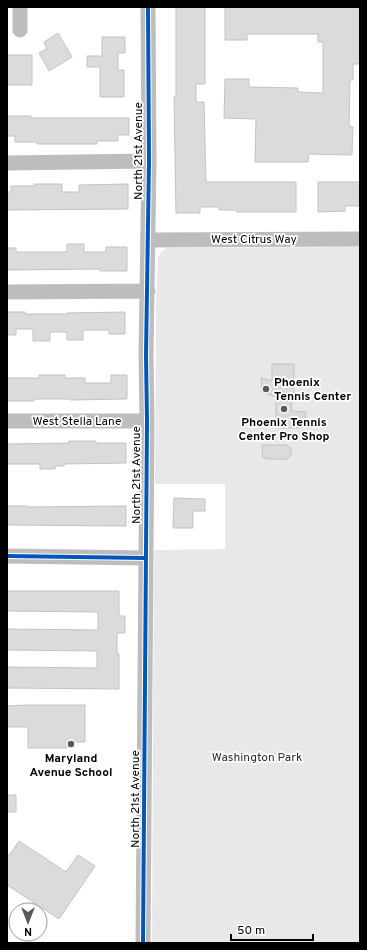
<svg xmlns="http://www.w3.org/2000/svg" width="367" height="950" font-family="Overpass,sans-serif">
<rect width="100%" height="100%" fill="#fff"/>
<path fill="#e8e8e8" d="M360,247v696h-208l2,-393 71,-1v-65h-70l1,-178 2,-48 3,-6 6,-4z"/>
<path fill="#dbdbdb" stroke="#c3c3c3" d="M176,7h29v77h-9v18h8l2,80h90v30h-59v-2h-18v-3h-19v6h-24l-2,-116h2z
M225,7h135v57h-7v16h-3l-1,46 4,1 -1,28 -43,-1 -1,8h-53l1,-43 -32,-1 1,-39h24v8l49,1v4l25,1v-51h-5v-8h-71v6h-22z
M58,33l14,24 -23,14 -10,-18 8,-4 -3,-7z
M102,37h23v16h-7v17h6v27h-24v-30h-13v-11h15z
M7,55h25v30h-25z
M7,116h24v2h98v17h-11v6h-21v3h-60v-2h-22v-6h-8z
M318,182h42v24h-15v5l-27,1z
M34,184h28v8h17v-7l49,-1v25l-121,1v-18h4v-6h23z
M67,244h17v8h22v-5h21v24h-27v-2l-93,1v-22h9v4h51z
M7,312h18v2h42v-1l58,-1v22h-16v-4h-26v10h-16v-8h-17v9h-17v-12h-17v6h-9z
M272,364h22v29h-2l-1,18 15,1 -1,14 -6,2h-23v-31l-14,-5 -1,-14 11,3z
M39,375h26v3h20v5h26v-8h16v24l-57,1v-1h-36v2h-27v-23h32z
M69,441h27v2h30v20l-62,1v2h-9v3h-15v-5h-33v-20l62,-1z
M262,445h25l4,4v6l-4,4h-20l-4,-2z
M174,498l31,1v12h-12v17h-20z
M7,506h20v1l99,-1v20l-119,-1z
M7,591h112v25h6v17h-8v21h2v35l-112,-1v-21l90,1v-17l-90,-1v-21l91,1v-18l-91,-1z
M28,705h57v37h-18v6h-39v-21h-21v-21z
M7,795h9v17h-9z
M19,841l47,31 12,-17 17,11 -36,53 -52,-34v-27z"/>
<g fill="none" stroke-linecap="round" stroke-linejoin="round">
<path stroke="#bdbdbd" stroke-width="15" d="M20,30v-23
M7,163l142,-2
M148,240l212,-1
M7,292l141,-1
M7,421h140
M7,556l139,2
M143,943l4,-522 -1,-66 3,-194 -1,-154"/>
<defs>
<path id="cycleway" d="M7,556l139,2
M143,943l4,-522 -1,-66 3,-194 -1,-154"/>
</defs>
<use href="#cycleway" stroke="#fff" stroke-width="6"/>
<use href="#cycleway" stroke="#0057b8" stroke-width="4"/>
</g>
<g fill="#595959" stroke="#fff" stroke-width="1.5">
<circle cx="266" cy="389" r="4"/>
<circle cx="284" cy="409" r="4"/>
<circle cx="71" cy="744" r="4"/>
</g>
<g text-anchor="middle" stroke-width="3.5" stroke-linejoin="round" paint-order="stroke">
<g font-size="12" fill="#000" stroke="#fff">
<text transform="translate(138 151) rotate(-90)" y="4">North 21st Avenue</text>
<text x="254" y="243">West Citrus Way</text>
<text x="77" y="425">West Stella Lane</text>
<text transform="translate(136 475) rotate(-90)" y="4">North 21st Avenue</text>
<text transform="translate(135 799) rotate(-90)" y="4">North 21st Avenue</text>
</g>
<g font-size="12" font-weight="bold" fill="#000" stroke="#fff">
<text x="274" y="386" text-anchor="start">Phoenix<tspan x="274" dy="14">Tennis Center</tspan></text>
<text x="284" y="426">Phoenix Tennis<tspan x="284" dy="14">Center Pro Shop</tspan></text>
<text x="71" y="762">Maryland<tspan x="71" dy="14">Avenue School</tspan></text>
</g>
<g font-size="12" fill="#2c2c2c" stroke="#fff">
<text x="257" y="761">Washington Park</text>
</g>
</g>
<rect width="367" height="950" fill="none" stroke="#000000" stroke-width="16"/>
<g transform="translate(28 922) rotate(180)"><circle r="19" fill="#ffffff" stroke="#999999"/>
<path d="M0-3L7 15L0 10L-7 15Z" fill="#595959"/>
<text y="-6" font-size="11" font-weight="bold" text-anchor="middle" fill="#000000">N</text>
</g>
<path d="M231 934v6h82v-6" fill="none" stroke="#000000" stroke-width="2"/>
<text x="237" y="934" font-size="12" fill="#000000" stroke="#ffffff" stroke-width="3" paint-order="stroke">50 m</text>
</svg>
